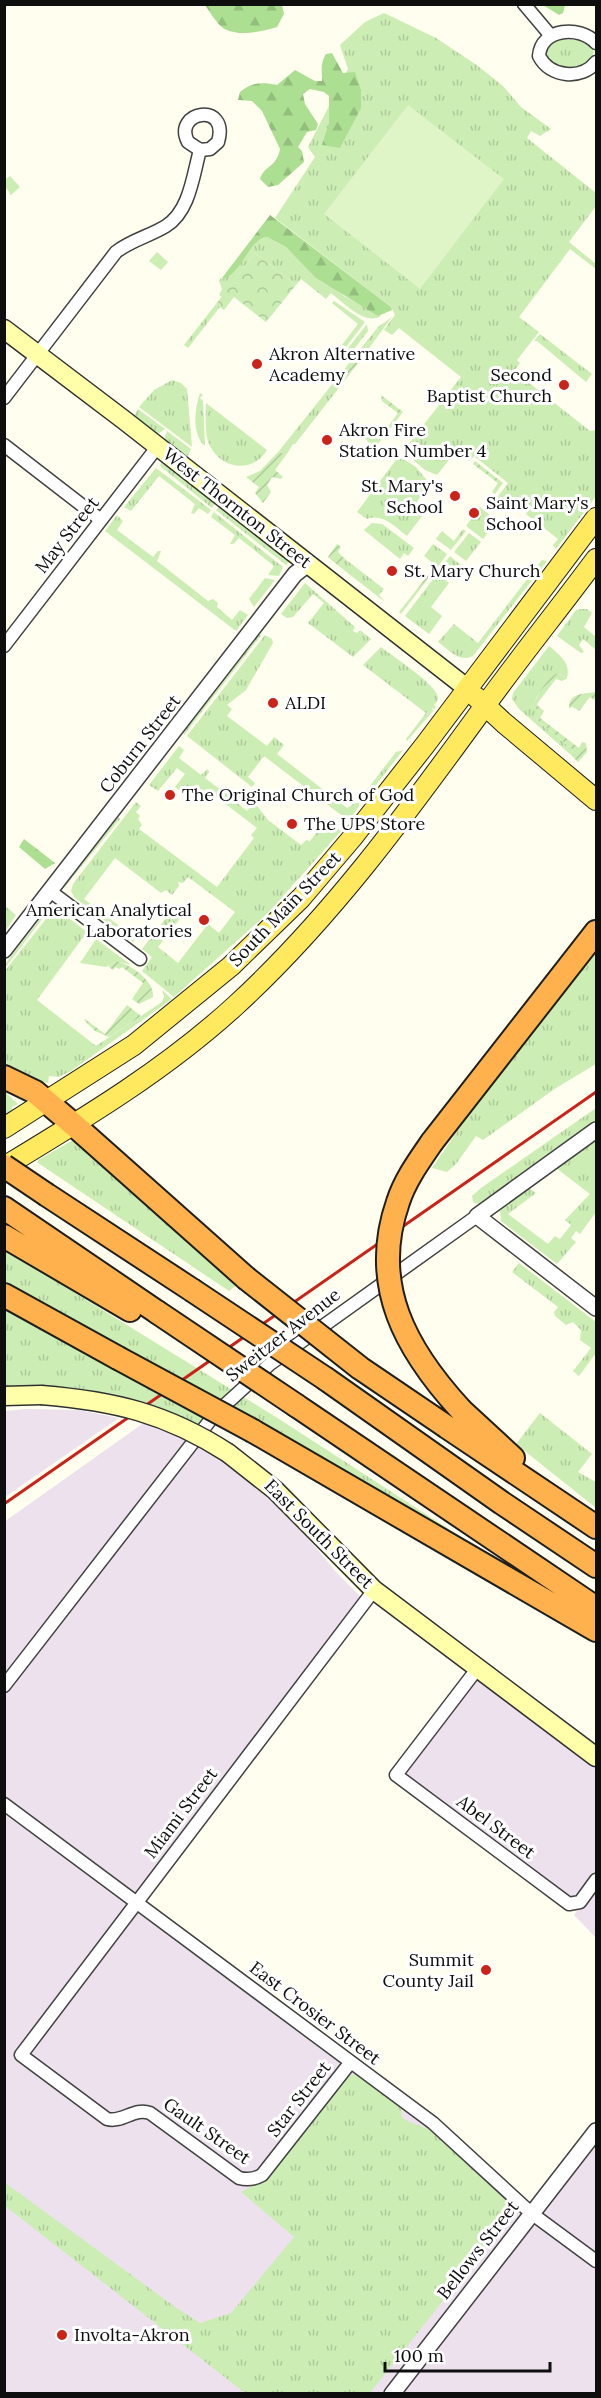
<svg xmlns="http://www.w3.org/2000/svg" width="601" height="2398" font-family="Lora,serif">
<defs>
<pattern id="grass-tufts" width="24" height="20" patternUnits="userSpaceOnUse" patternTransform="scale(1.5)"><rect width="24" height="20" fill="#ccedb4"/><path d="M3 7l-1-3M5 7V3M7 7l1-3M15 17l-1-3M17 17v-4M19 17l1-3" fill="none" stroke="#aeca9a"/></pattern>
<pattern id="forest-firs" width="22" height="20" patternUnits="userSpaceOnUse" patternTransform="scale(1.5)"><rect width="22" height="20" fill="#addf92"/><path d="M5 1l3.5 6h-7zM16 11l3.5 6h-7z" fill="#94be7d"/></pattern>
<pattern id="park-crowns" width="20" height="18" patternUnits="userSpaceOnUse" patternTransform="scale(1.5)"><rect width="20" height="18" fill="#ccedb4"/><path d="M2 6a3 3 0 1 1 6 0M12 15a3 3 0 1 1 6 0" fill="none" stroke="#aeca9a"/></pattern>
<pattern id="garden-furrows" width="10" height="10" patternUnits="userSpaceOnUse" patternTransform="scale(1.5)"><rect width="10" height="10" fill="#ccedb4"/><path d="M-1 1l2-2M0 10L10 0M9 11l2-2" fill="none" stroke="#aeca9a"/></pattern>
</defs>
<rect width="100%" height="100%" fill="#fffeef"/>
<path fill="#ede1ed" d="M25,1409l54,1 40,8 -114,79v-86z
M145,1422l47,21 30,17 31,24 54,53 29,35 29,29 -229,301 180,134 280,225v132h-591l-1,-871z
M478,1673l118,88v114l-19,24 -9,1 -168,-126z
M596,1885v53l-22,-23z
M596,2133v125l-61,-45z"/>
<path fill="url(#grass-tufts)" d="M384,13l52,25 42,28 25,20 18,21 30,22 -11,7 -9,-5 -4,7 69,55v13l-27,36 27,22v5l-26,-20 -51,68 20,15 -22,28 3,3 -6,8 76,60 6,-1v66l-40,53 -3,-4 5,-6 -32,-25 4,-6 -10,-8 -5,6 -6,-5 -6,7 -14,-11 1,-2 6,4 12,-16 -34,-27 -5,5 -13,-10 -19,24 -12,-5 -22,-19 58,-74 -62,-49 -7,7 -8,-5 11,-15 -4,-8 -116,-89 40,-61 -7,-10 40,-78 -8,-24 25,-23z
M580,39l8,2 6,11c-7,20 -29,18 -46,10l-3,-8 1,-7 10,-7z
M267,237l19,10 36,35 7,2 15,12 37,20c-16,10 -37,-13 -50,-23l-5,6 -25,-20 -5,6 -41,-32 -33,44 -3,-2 3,-6 -3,-8 2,-3 3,1 33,-38z
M334,301l31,21 -29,38 -4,-2 26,-34 -26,-21z
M216,304l4,3 -32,41 -4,-3z
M367,324l1,7 -24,31 -6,-1z
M378,327l-1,6 -30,39 2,3 -54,69h-2l-6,10 -1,1 -7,-4z
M540,334l52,40 -6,8 -49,-41h-3z
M172,380l9,3 6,6 5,58 -53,-40 15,-17z
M200,393l3,2 -3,3 3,3 2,45c-14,-12 -10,-38 -5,-53z
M206,403l61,47c-13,23 -45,20 -57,-4 -6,-12 -4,-30 -4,-43z
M138,409l27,20 -7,5 -24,-18z
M370,429l8,6 3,5 -15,19 -4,-3 9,-11 -7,-8z
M167,431l24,18 -3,7 -24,-17z
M399,456l17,11 14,17 -18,24 10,8 -15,20c-12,-9 -24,-23 -40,-17l-10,-7z
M162,461l55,40 -5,7 -52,-42z
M156,468l55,42 -3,4 -9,-6 -5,6 -3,-1 4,-9 -36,-28 -28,35 -7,-4z
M221,504l65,52 3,6 -3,3 -70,-55z
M480,507l17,14 -14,18 -17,-13z
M214,512l69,55 -4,9 -11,-1 6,-9 -35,-28 -6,6h-3l5,-9 -24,-18z
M117,515l6,6 -6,9 36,27 5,-6h3l-4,10 51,40 5,-2 5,4 -1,4 15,13 8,-10 8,5 -12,16 -131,-100z
M372,523l10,1 32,24 -6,8 -4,-3 -4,6 -36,-29z
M463,529l3,2 -15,19 -15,-11 6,-8 12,10z
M469,533l12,9 -15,19 -12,-9z
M433,544l14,10 -9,13 -14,-11z
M450,556l12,10 -9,12 -13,-9z
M345,559l39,30 -5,6 6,7 -45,-35z
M542,560l5,1 -74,95c-14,7 -24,-6 -35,-14l16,-18 24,19z
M437,574l12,9 -18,24 11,9 -13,18 -24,-18z
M265,578l10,2 -21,27 -5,-8z
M305,583l50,44 -2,4 4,2 3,-3 11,9 -18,18 -45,-34 16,-20 -11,-9 -20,23 -6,1 -6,-4z
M581,609h6l5,4 -8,14 12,10v13l-13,-11 -4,6 5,7 -3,1 -24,-17 19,-26z
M262,634l-78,101 -1,-3 75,-96z
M265,635l7,4 1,4 -27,47 -19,15 5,4 -5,7 40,30 7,-9 10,8 -7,9 70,54 8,-5h4v3l-10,15 -85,-65 -16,21 7,6 -3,4 -65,-51z
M549,646c11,9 22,17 18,32l-9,-5 -21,23 -4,11 7,4 -4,8 37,31 -2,5 -52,-46 -7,-10 1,-6z
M381,647c11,9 55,37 57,50 0,4 -1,5 -4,8l2,2 -2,2 -2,-1 1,3 -26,30 -1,-2 20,-26 -63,-48z
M179,746l5,4 -5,8 22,17 7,-6 1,3 -4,6 21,16 5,-6 3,1 -4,8 17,14 7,-9 14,18 33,25 5,-5 4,1 10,-13 4,2 6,-7 11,8 -73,82 -94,84 -32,-26 10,-14 -10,-8 27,-35 3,2 5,-5h4l1,5 -24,31 20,16 30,-39 11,9 16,-21 -47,-35 -5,6 -5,-1 1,4 -7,9 -6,-5 -5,3 -46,-35 -31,41 46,35 7,-7 4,2 -8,13 -59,-45 -3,-6 2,-7 63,-82 5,4 -5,6 4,4 -2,3 4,6 -3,4 78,58 37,-49 -3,-3 6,-7 -51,-39 -9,10 -3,-3 -3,3 -16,-12 10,-13 -8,-6 -19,23 -9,-6z
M403,750l-34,44 -3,4v-7l30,-39z
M118,817l2,2 -56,69 1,-3z
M5,906l11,9 -11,16h-1z
M50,906h2l-47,62v-4z
M57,909l30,23 -50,68 59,46 66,-44 2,-6 -2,-6 10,9 -101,72 -12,6 -10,-1 -1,7 -11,-2 -32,-15 -1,-94 46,-58z
M96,939l35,26 -15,-4 -10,6 -26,-4z
M596,953v111l-40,24 -73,52 -7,-4 -20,28 -9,8 -15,-4 46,-67z
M4,1091l14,13 -6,3v5l-8,5z
M596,1108v14l-118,82 -5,-2 -1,-6 9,-8z
M75,1139l162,146 -8,6 -191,-128v-3z
M596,1140v72l-16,22 -4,-3 -5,7 5,4 -19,22 -56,-43 -1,-11 29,-22 7,5 -28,21 40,30 7,-8 5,3 11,-14 -6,-5 25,-26 -34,-26z
M4,1249l275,170 193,125 -3,2 -464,-260z
M519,1263l77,59v31l-17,23 -6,-5 18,-23 -11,-8 1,-10 -8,-8 -7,3 -11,-9 -1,-4 4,-5 -46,-35z
M4,1304l201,113 -6,8c-72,-30 -116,-41 -194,-37z
M540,1413l52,41 -14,18 18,10v26l-80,-64z
M355,2074l41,30 5,5 1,8c10,8 19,8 31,14l79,75 1,6 -143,181h-125l-240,-187 -1,-24 174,127 22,14 31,-10 63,-76 -53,-45 25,-13 75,-96 6,-6z"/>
<path fill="url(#forest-firs)" d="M255,4l2,2 25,-1 2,9 -7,13c-15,5 -40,10 -54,1 -7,-5 -13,-16 -18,-23z
M543,5h22l-2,8 -4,2z
M332,53l11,20 12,-1 6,18v18l-21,40 -18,-3 7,-22v-27l-5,-4 -14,-3 -7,5 2,10 13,20 -2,6 -9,2 -9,15 4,4 2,11 -26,23 -10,2 -8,-8c5,-15 16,-10 20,-30l-18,-38 -10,-10 -14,-1 2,-8c13,-10 21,-10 37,-7l18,-15 20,11h7c0,-10 -2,-17 4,-27z
M270,215l121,92 1,3 -14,6 -62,-38 -30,-31 -19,-10c-19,3 -23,33 -43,42l-2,-1z
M24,839l31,24 -10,6 -26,-22z"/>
<path fill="url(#park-crowns)" d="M10,176l10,11 -9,8 -6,-9v-6z
M157,252l11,10 -7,8 -12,-9z
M255,253l41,32 -30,37 -32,-25 -10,13 -8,-6z"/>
<path fill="url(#garden-furrows)" d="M392,317l-43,58 -3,-2 31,-40 1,-6z
M381,395l22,17 -14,18 -2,-2 11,-15 -16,-12z
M279,451l7,4 -11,15 8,7 -2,2 -9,-2 -5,8 4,7 -8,11 -8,-10 4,-6 -13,-10 14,-6z
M475,461l28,22 -8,11 -3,-2 6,-9 -25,-19z
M337,544l4,3 -3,5 7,7 -5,8 -12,-10z
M432,570l2,1 -33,43 -2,-2z
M558,673l9,5 -5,3 -6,-2 -17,22 -2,4 7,6 -4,7 39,30 3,-6 4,1 1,9 -9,10 -7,-7 2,-5 -37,-31 4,-8 -7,-4c4,-12 14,-29 25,-34z
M596,692v5l-2,3 -4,-3 -11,14 -6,-4 -4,1c0,-16 16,-14 27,-16z
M116,961c14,3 39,20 37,36l-14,7 -7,-5 11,-16 -21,-16 -3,2 -3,-2 -3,3 -5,-4z
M127,1005l14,11 -32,21 -14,-6 -11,-11 1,-1 20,15z"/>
<path fill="#dff4c7" d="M408,105l96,74 -84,110 -96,-75z"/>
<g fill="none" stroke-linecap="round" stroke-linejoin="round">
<defs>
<path id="minor" d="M524,4l27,32
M596,43c-16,-18 -55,-15 -57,13 11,22 43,24 57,6
M4,398l112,-146c15,-12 34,-16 50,-26 24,-15 27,-51 34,-76l10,-1 8,-7c12,-41 -46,-31 -30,0l12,8
M4,445l97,75
M4,646l154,-200
M50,891l90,68
M477,1669l-81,106 173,129 11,-2 16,-22
M4,1686l211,-272 55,-50 207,-148
M4,1804l429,319 98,90 65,48
M350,2063l-88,112c-7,4 -15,5 -23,3l-89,-65c-16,-6 -27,10 -43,6l-86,-64 353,-465"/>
<path id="tertiary" d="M4,950l291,-376 13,-10
M596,1130l-119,86 119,92
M392,2394l204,-263"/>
<path id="secondary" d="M4,329l120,91 344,269
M4,1396l37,-1
M228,1453l47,37 99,100 222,167"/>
<path id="primary" d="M476,697l28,26 92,77
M4,1128l130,-83 97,-79 70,-68 51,-60 73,-93 171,-227
M4,1167c81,-49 161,-97 231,-161 96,-88 172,-193 249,-299 36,-50 75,-98 112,-148"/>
<path id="motorway" d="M4,1077l31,15 39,33 172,153
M432,1142l164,-210
M47,1195l145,95
M4,1208l153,104
M4,1236l126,74
M4,1295l114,63
M326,1379l176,124 94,63
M297,1406l299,202
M461,1410l52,48
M447,1427l149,100
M253,1431l343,199"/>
</defs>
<use href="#minor" stroke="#414141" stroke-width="15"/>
<use href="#tertiary" stroke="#414141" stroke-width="18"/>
<use href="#secondary" stroke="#303030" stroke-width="21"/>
<use href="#primary" stroke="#1f1f1f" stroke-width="22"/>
<use href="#motorway" stroke="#1f1f1f" stroke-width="26"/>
<use href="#minor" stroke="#fff" stroke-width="12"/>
<use href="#tertiary" stroke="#fff" stroke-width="15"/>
<use href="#secondary" stroke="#ffa" stroke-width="18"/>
<use href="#primary" stroke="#ffe95f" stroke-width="20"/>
<use href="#motorway" stroke="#ffb14d" stroke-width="22"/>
<path stroke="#ca2319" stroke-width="3" d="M4,1504l592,-412"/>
<defs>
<path id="secondary-bridge" d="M41,1395c73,6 125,18 187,58"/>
<path id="motorway-bridge" d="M432,1142c-13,19 -27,38 -34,60 -29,83 8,148 63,208
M4,1166l43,29
M246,1278l114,90 87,59
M192,1290l134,89
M157,1312l140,94
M118,1358l135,73"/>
</defs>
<use href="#secondary-bridge" stroke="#303030" stroke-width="21" stroke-linecap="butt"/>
<use href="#motorway-bridge" stroke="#1f1f1f" stroke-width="26" stroke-linecap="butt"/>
<use href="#secondary-bridge" stroke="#ffa" stroke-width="18"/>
<use href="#motorway-bridge" stroke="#ffb14d" stroke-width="22"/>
</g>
<g fill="#ca2319" stroke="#fff" stroke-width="2">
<circle cx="257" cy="364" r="6"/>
<circle cx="564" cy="385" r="6"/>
<circle cx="327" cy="440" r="6"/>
<circle cx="455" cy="496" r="6"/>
<circle cx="474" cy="513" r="6"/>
<circle cx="392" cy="571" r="6"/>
<circle cx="273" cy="703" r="6"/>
<circle cx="170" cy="795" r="6"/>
<circle cx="292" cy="824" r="6"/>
<circle cx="204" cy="920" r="6"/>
<circle cx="486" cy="1970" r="6"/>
<circle cx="62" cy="2335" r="6"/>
</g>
<g text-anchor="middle" stroke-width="6" stroke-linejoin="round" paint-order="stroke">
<g font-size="18" fill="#0e0e0e" stroke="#fff" text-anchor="start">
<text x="269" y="360">Akron Alternative<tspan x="269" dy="21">Academy</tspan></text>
<text x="552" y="381" text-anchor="end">Second<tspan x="552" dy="21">Baptist Church</tspan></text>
<text x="339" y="436">Akron Fire<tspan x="339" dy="21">Station Number 4</tspan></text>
<text x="443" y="492" text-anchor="end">St. Mary's<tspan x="443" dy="21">School</tspan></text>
<text x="486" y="509">Saint Mary's<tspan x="486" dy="21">School</tspan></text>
<text x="404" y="577">St. Mary Church</text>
<text x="285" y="709">ALDI</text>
<text x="182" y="801">The Original Church of God</text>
<text x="304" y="830">The UPS Store</text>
<text x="192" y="916" text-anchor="end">American Analytical<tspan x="192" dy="21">Laboratories</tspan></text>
<text x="474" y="1966" text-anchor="end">Summit<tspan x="474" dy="21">County Jail</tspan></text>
<text x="74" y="2341">Involta-Akron</text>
</g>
<g font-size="18" fill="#0e0e0e" stroke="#fff">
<text transform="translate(237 508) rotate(38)" y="6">West Thornton Street</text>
<text transform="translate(67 535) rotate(-52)" y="6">May Street</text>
<text transform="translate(140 744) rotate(-52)" y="6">Coburn Street</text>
<text transform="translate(285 909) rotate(-46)" y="6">South Main Street</text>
<text transform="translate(283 1335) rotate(-38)" y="6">Sweitzer Avenue</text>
<text transform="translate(319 1534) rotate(45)" y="6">East South Street</text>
<text transform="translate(181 1813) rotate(-53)" y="6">Miami Street</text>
<text transform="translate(496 1827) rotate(37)" y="6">Abel Street</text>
<text transform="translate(315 2013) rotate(37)" y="6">East Crosier Street</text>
<text transform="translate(299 2099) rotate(-52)" y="6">Star Street</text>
<text transform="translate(207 2131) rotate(35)" y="6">Gault Street</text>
<text transform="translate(478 2250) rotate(-52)" y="6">Bellows Street</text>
</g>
</g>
<rect width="601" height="2398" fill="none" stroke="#0e0e0e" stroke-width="12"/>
<path d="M385 2362v9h165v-9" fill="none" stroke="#0e0e0e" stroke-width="3"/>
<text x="394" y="2362" font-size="18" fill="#0e0e0e" stroke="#ffffff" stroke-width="4.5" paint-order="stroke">100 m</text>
</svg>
